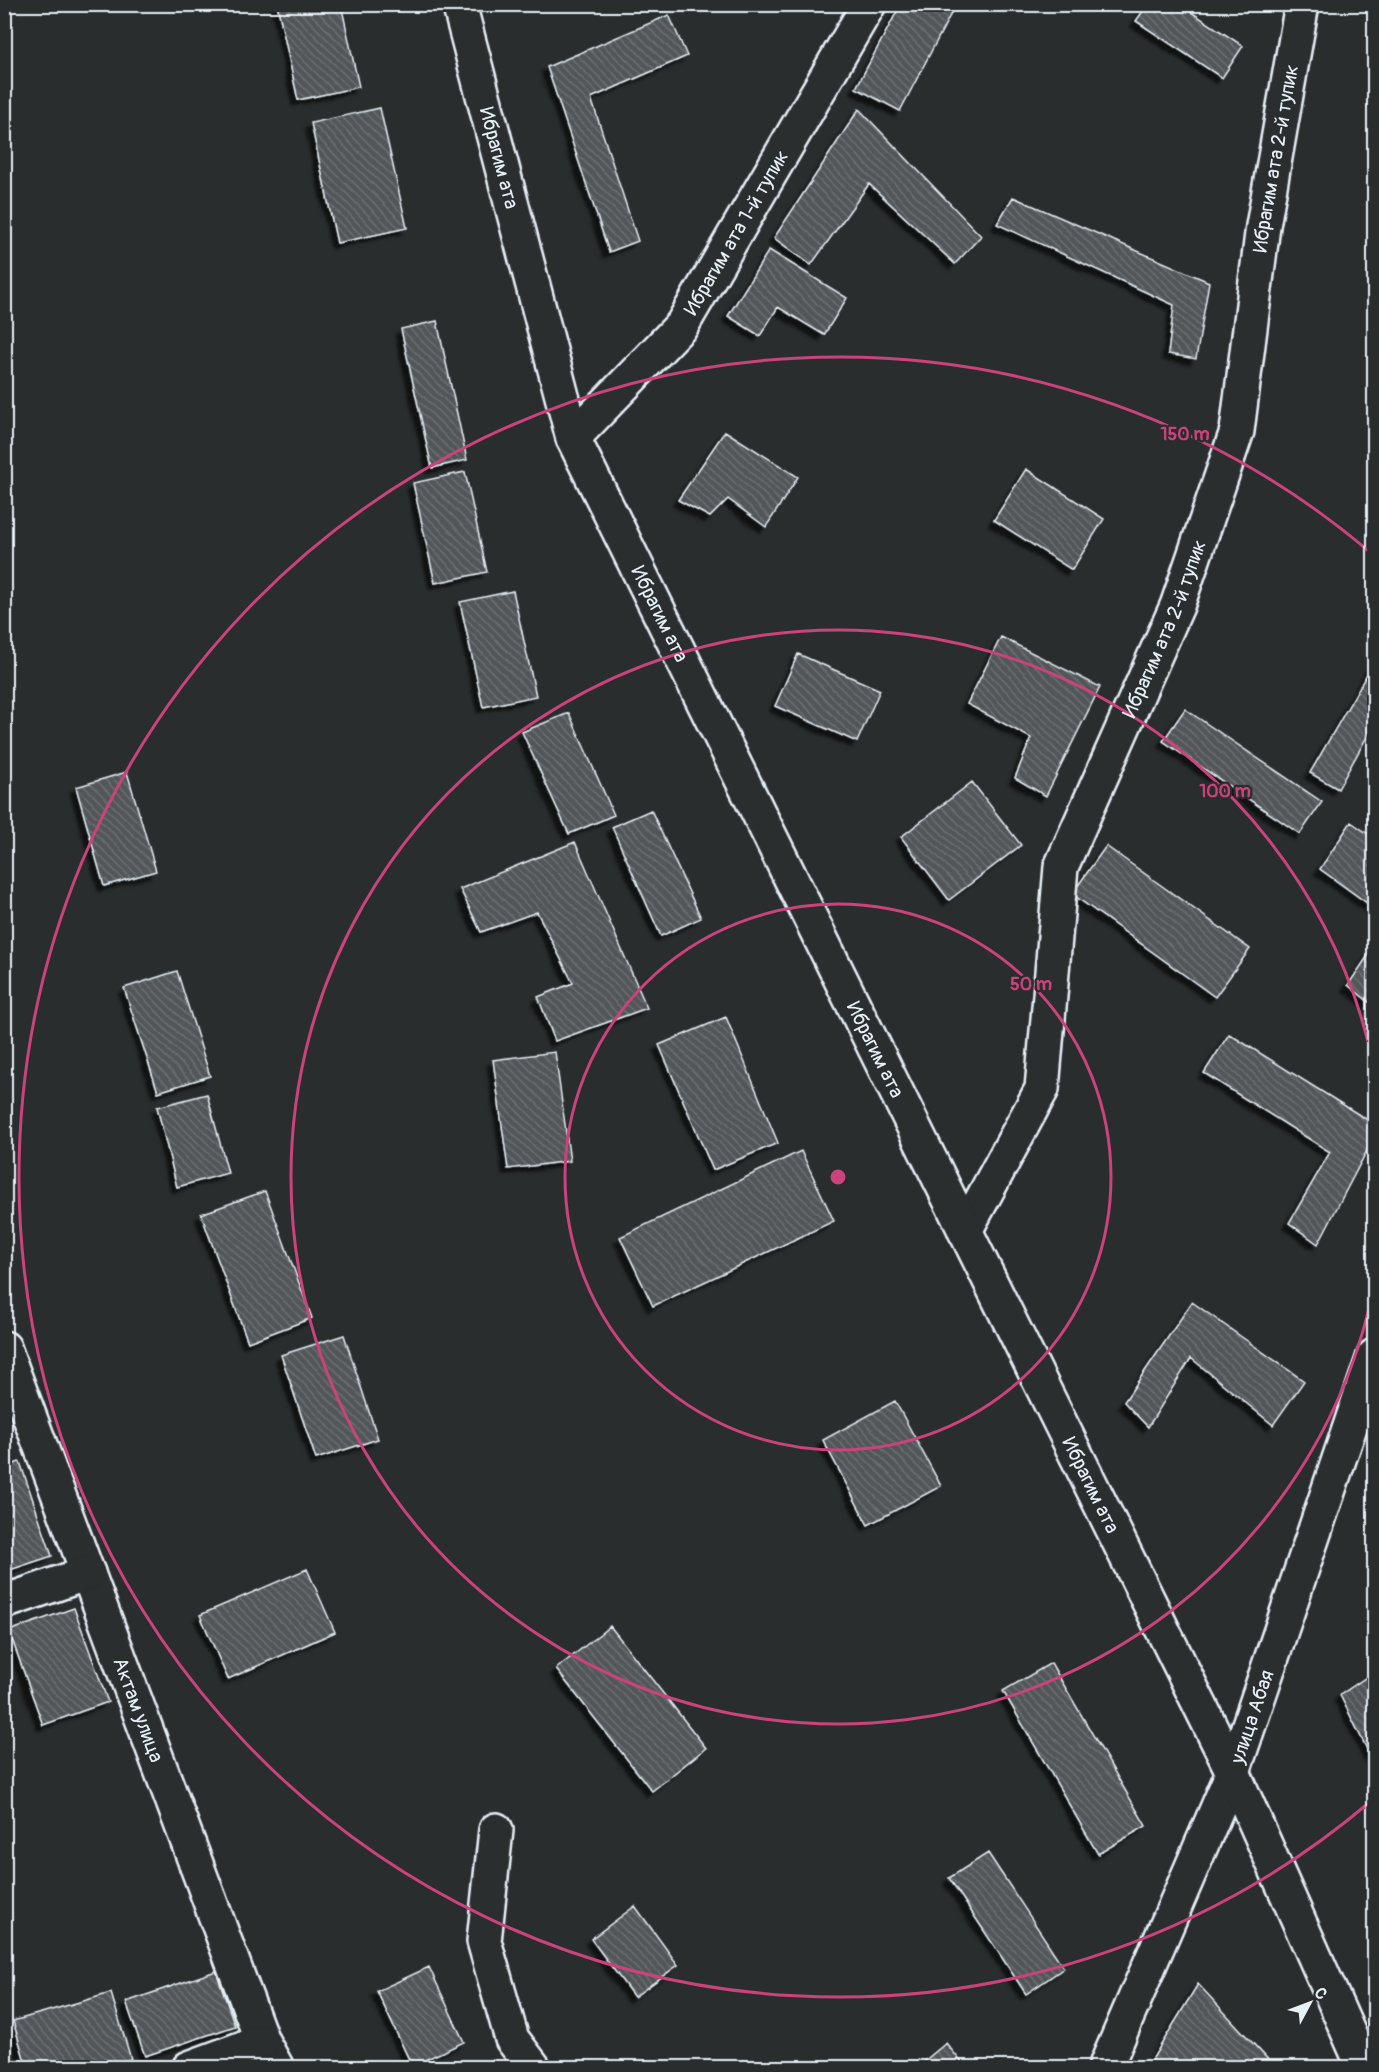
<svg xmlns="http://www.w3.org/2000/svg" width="1379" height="2072" font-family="Pangolin,sans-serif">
<defs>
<pattern id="building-back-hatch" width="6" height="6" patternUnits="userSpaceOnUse" patternTransform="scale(1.5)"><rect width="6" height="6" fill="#535759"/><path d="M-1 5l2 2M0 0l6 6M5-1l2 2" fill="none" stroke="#6c7072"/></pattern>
<filter id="shadow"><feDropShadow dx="-5.5" dy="5.5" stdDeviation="1.5" flood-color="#0009"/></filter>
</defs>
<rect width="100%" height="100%" fill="#2a2d2e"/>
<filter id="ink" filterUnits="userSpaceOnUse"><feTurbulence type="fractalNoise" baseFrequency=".0167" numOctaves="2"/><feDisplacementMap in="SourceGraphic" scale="12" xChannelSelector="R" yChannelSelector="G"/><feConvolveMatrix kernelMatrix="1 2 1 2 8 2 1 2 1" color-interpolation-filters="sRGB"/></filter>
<g filter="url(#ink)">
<path fill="url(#building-back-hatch)" stroke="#e8f1f8" stroke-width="1.5" filter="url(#shadow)" d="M277,4h64l18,83 -61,13z
M901,4h55l-56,107 -44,-23z
M1148,4h31l64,42 -21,32 -86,-57z
M669,15l18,41 -96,42 47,143 -29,11 -62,-185z
M380,108l27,120 -70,15 -26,-120z
M859,109l122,127 -26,28 -86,-80 -58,81 -37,-27z
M1013,197l196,85 -13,77 -28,-5 6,-49 -177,-81z
M769,250l78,48 -23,37 -46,-28 -18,29 -32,-20z
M437,321l30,139 -35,8 -31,-139z
M725,431l73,46 -32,50 -38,-28 -18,18 -32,-17z
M1026,469l78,50 -32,51 -78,-50z
M465,472l22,100 -52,11 -22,-100z
M513,591l23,105 -53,11 -23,-105z
M1001,637l99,50 -54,109 -31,-18 16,-40 -64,-34z
M798,654l82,36 -23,52 -82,-36z
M1374,662v62l-36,65 -28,-16z
M1185,709l137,93 -22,32 -137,-93z
M569,713l45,102 -45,19 -47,-102z
M127,772l29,99 -52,15 -28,-99z
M972,782l49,63 -72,55 -48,-63z
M651,810l50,108 -40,18 -49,-109z
M1351,822l23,16v70l-54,-39z
M575,842l72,166 -92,33 -17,-44 35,-14 -36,-71 -56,20 -21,-43z
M1106,846l144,103 -35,48 -143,-103z
M1374,947v59l-26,-21z
M177,971l33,105 -52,16 -34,-104z
M726,1017l52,126 -65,27 -54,-125z
M1229,1034l145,90v13l-56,107 -29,-21 41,-71 -126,-79z
M555,1052l15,109 -62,8 -15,-109z
M207,1094l21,79 -51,14 -20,-80z
M801,1151l33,70 -181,85 -33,-69z
M265,1191l47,127 -64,24 -47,-128z
M1192,1302l112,79 -31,44 -82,-67 -43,69 -24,-25z
M344,1335l34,104 -62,20 -35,-104z
M895,1401l46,85 -73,39 -45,-85z
M20,1462l32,94 -48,16v-105z
M307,1569l28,63 -107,47 -28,-64z
M74,1608l34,94 -65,23 -34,-94z
M610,1626l96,122 -54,43 -96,-122z
M1051,1663l95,163 -48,28 -95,-163z
M1374,1672v91l-34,-68z
M988,1853l76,115 -38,26 -77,-116z
M635,1906l43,59 -44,32 -43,-58z
M429,1967l35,75 -52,24 -35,-75z
M216,1971l19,55 -90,30 -19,-54z
M1198,1984l78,84h-129z
M111,1993l20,66 -29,9h-75l-14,-47z
M946,2043l20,25h-50z"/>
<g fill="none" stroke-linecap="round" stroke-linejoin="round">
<defs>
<g id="street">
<path id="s1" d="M573,438l109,-113 187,-321"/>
<path id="s2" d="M965,1231l77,-142 19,-222 116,-261 60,-175 26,-205 39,-222"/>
<path id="s3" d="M4,1348l258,693 15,27"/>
<path d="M4,1602l84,-29"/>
<path d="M496,1830l-12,111 28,98 22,29"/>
<path d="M189,2068l73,-27"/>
<path id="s4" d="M1105,2068l128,-296 141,-416"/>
</g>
<g id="secondary">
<path id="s5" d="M459,4l114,434 660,1334 131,296"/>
</g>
</defs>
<use href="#street" stroke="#e8f1f8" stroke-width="38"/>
<use href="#secondary" stroke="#e8f1f8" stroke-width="38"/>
<use href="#street" stroke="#2a2d2e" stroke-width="33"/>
<use href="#secondary" stroke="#2a2d2e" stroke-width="33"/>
</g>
</g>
<g fill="none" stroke="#ca437a" stroke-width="3">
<circle cx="838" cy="1177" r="273"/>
<path d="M1374 1286A547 547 0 1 1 1374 1068"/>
<path d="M1371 1801A820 820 0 1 1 1371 553"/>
</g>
<g text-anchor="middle" stroke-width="4.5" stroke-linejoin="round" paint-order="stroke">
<g font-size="20" fill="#e8f1f8" stroke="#2a2d2e">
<text dy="7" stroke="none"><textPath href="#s5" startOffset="159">Ибрагим ата</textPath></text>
<text dy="7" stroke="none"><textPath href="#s2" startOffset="1130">Ибрагим ата 2-й тупик</textPath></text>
<text dy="7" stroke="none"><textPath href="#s1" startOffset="264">Ибрагим ата 1-й тупик</textPath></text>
<text dy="7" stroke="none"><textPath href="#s5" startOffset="645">Ибрагим ата</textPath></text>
<text dy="7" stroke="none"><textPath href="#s2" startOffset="644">Ибрагим ата 2-й тупик</textPath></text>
<text dy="7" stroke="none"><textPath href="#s5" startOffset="1131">Ибрагим ата</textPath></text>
<text dy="7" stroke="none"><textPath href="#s5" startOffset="1617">Ибрагим ата</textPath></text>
<text dy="7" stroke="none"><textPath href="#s3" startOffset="386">Актам улица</textPath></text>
<text dy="7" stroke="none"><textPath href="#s4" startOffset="381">улица Абая</textPath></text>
</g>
</g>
<circle cx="838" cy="1177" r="9" fill="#ca437a" stroke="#2a2d2e" stroke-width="3"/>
<g font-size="18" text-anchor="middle" font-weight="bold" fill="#ca437a" stroke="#2a2d2e" stroke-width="4.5" stroke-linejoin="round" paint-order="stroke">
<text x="1185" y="440">150 m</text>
<text x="1225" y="797">100 m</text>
<text x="1031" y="990">50 m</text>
</g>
<rect width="1379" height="2072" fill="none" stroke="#2a2d2e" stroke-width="24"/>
<rect x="12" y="12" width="1355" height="2048" fill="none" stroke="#e8f1f8" stroke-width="2" filter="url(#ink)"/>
<g transform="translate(1310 2003) rotate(49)" stroke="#2a2d2e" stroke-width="4.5" paint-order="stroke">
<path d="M0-4.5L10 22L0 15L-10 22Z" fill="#e8f1f8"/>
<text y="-9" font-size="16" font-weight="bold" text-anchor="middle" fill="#e8f1f8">С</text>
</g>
</svg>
